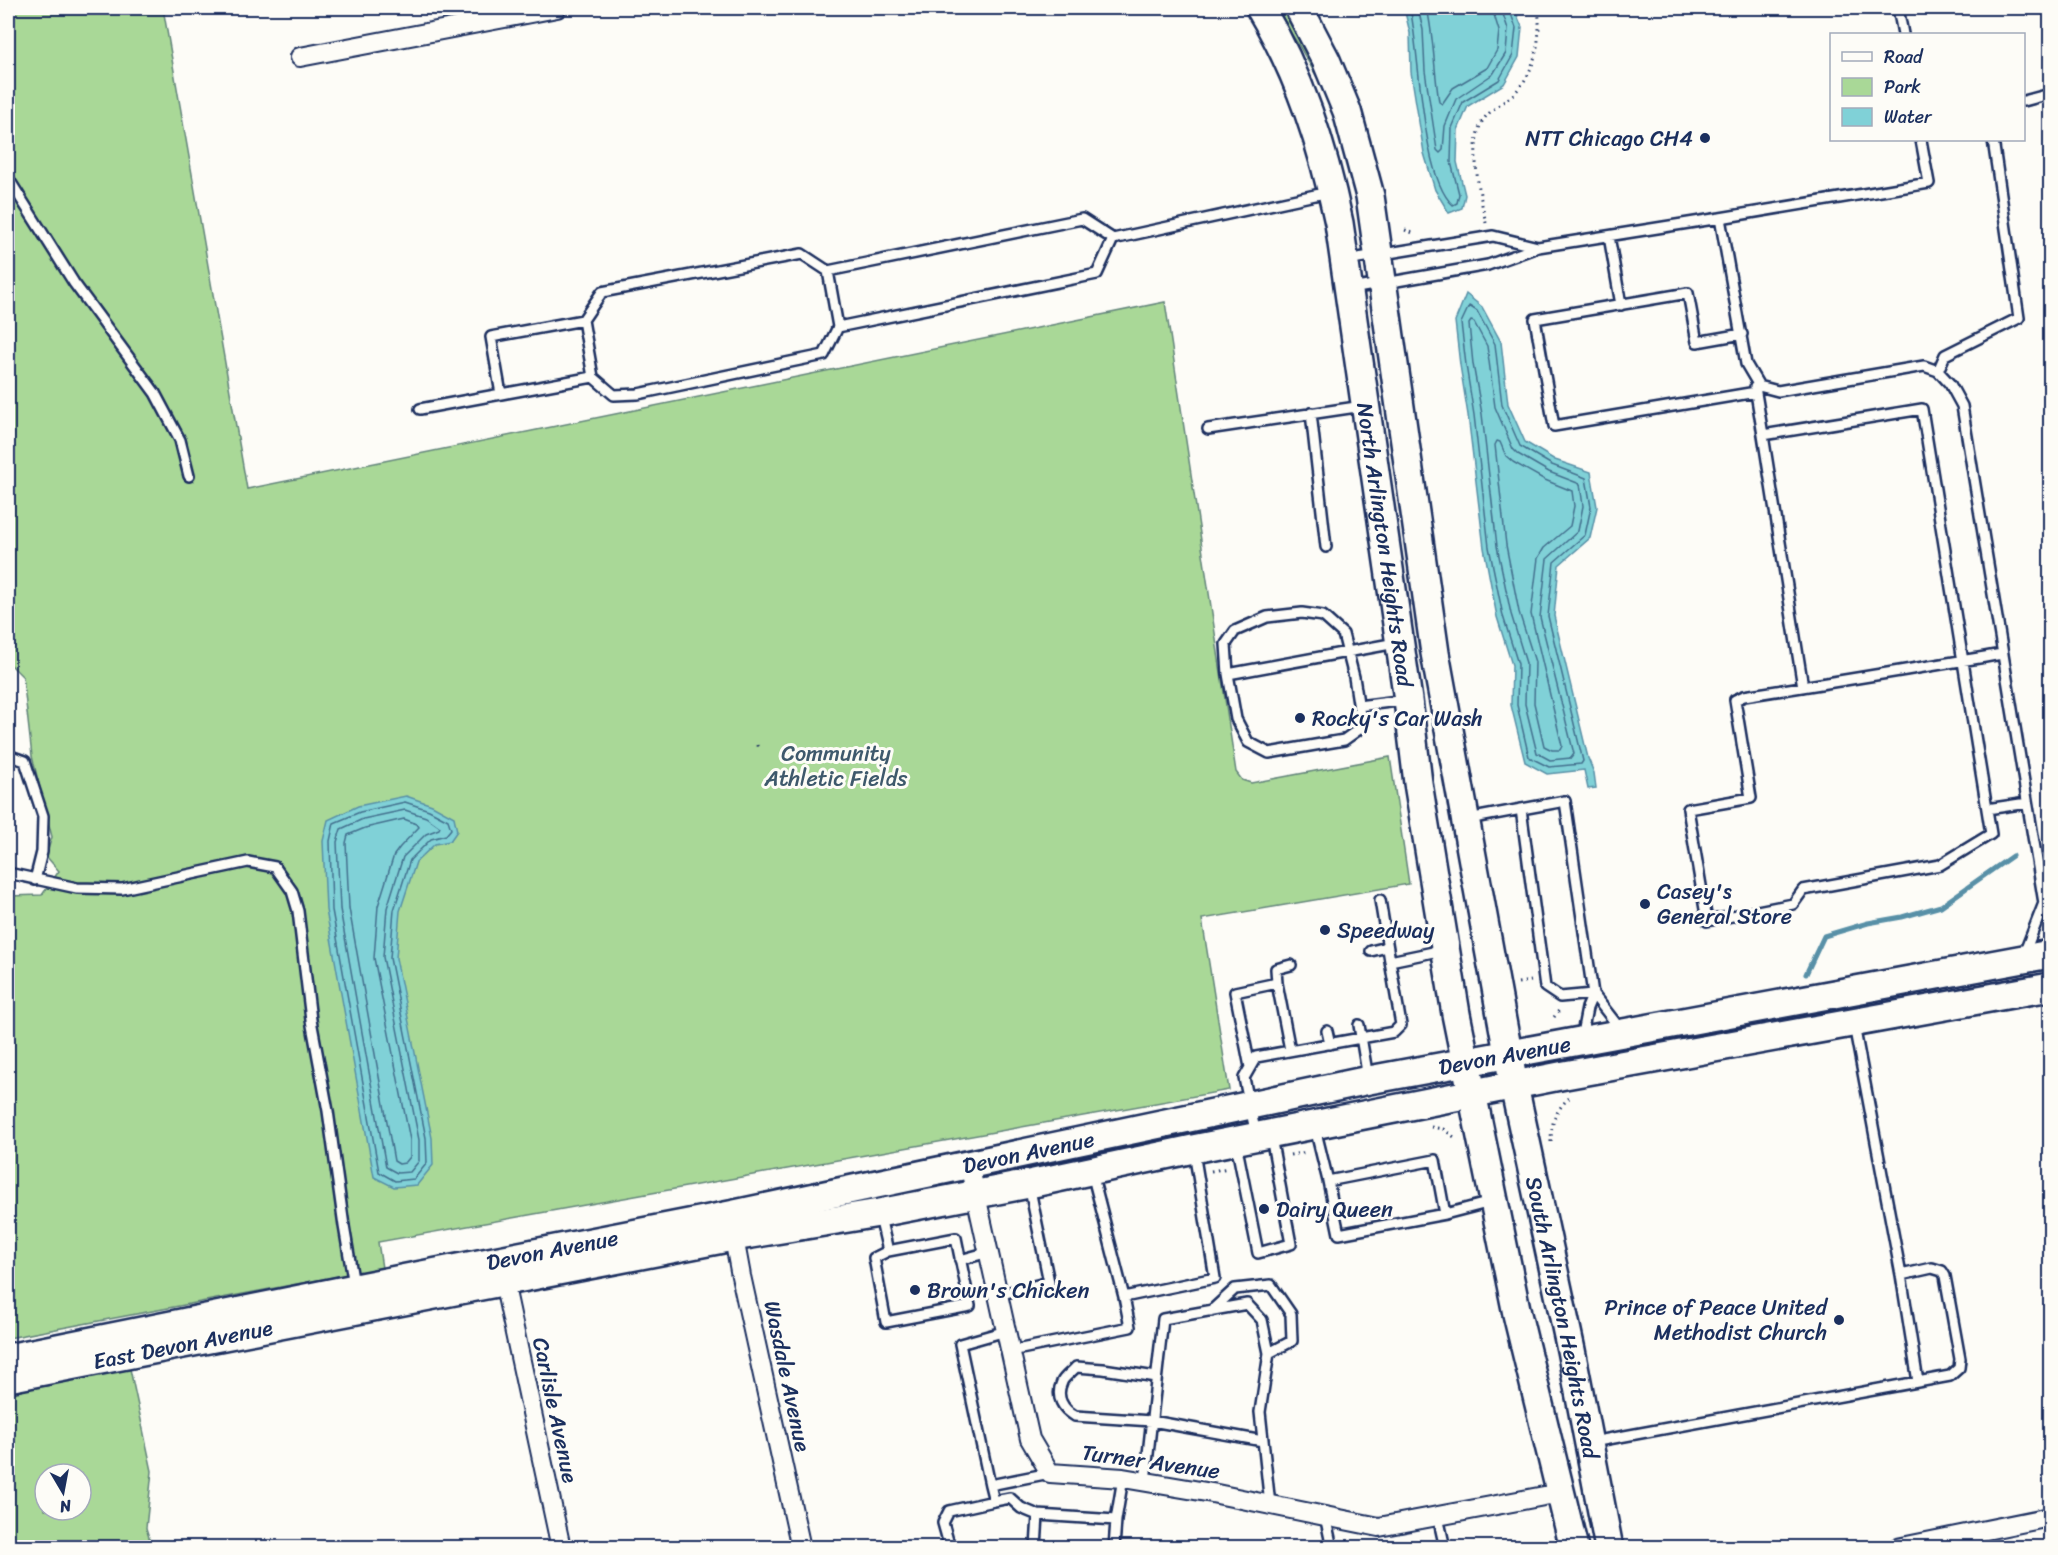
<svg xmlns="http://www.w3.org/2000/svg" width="2058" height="1555" font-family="Sriracha,sans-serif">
<rect width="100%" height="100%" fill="#fdfcf7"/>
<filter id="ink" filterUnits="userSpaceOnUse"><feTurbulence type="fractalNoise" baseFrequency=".0167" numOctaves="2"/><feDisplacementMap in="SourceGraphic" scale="12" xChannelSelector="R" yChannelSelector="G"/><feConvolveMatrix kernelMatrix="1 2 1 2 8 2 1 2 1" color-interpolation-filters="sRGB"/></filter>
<g filter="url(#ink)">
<path fill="#a9d897" stroke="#62847a" stroke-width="1.5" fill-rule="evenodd" d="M8,8h155l84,481 918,-187 71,470 6,8 9,3 139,-26 19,127 -207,35 27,171 -851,152 4,26 -374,70v-442l34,-1 17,-24 -13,-15 6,-19 -20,-81 -9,-79 -15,-15z
M1274,8h13l36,75 -2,1 -23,-40z
M130,1369l22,102 -6,57 6,19h-144v-154zM45,1474h36v36h-36z"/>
<path fill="#80d1d7" stroke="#5890a7" stroke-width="1.5" d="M1404,8h110l8,19 -3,30 -15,27 -36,22 -10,24 -1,32 8,33 -3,13 -13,5 -14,-23 -11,-37 -13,-81 -1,-39z
M1466,294l16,13 19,35 7,62 17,38 30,18 36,12 6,35 -7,31 -31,27 -5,51 34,142 6,15 2,15 -8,1 -4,-19 -37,4 -22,-12 -14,-57 1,-40 -15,-48 -13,-69 -16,-133 -8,-50 -5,-44z
M406,796l26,9 22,12 3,14 -7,10 -15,3 -19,18 -16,49 -4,47 36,180 1,27 -16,20 -23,2 -20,-10 -48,-267 -3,-69 5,-21 30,-14z"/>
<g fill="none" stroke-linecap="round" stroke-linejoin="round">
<path stroke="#43708e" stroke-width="1.5" d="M1410,8c10,43 11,170 43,197l4,-2 2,-9 -8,-32 1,-34 11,-26 36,-22 14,-25 3,-27 -7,-20
M1418,8l5,22 2,41 12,79 3,3 3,-3 2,-24 11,-27 37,-25 13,-21 2,-24 -7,-21
M1427,8c7,31 7,62 12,94l3,2 11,-16 34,-20 10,-18 2,-19 -7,-23
M1469,306l8,5 18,33 7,61 18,41 32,19 34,13 5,29 -6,28 -31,27 -6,54 35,145 -2,3 -32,3 -20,-10 -12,-52 1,-41 -15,-48 -14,-69 -15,-132 -8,-50 -5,-42z
M1471,321l3,1 13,24 8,61 18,42 5,5 31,18 31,12 3,22 -5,25 -31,28 -7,58 34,137 -3,4 -21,2 -13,-7 -12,-49 1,-41 -15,-49 -14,-68 -15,-132 -9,-50 -4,-40z
M1497,441l3,1 6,14 7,6 32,18 27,11 2,15 -4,20 -26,22 -6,10 -7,56 31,132 -2,4h-8l-8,-4 -10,-43 1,-41 -16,-50 -13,-67 -11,-100z
M405,802l24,8 19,10 3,9 -5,6 -15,4 -21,21 -16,50 -4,48 36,180 1,25 -13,16 -19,2 -16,-9 -47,-262 -2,-69 4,-18 26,-11z
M405,810l21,7 14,10 -1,2 -13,5 -23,23 -16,51 -4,49 36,183v21l-9,11 -13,1 -11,-6 -46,-258 -3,-67 4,-13 22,-10z
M404,819l13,5 2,3 -19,20 -6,8 -16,51 -4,52 36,182v17l-5,6 -6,1 -5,-3 -45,-253 -3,-65 2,-8 17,-7z"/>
<path stroke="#5890a7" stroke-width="5" d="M1806,974l18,-38 44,-13 34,-6 39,-11 71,-50"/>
<defs>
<path id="service" d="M1898,8l5,26
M2024,101l26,-7
M8,178l66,105 81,110 25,47 9,36
M1720,218l209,-35 -8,-43
M1609,236l12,69
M1346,260l147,-24 45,11
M828,271l10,56 -14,28 -186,39 -24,1 -21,-18 -10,-57 19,-28 200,-38 26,17 254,-52 31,20 216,-47
M1351,289l137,-24 50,-18 182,-29 26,146 13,22 19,5 146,-25 14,5 12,13 12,22 82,497 -20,51
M583,320l-92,17 10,57 92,-17
M838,327l259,-53 16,-35
M1742,334l-45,8 -9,-49 -153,26 19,107 202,-34
M1938,371l7,-16 74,-37 -26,-178
M1755,387l8,48
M420,409l81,-15
M1311,413l15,134
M1208,429l155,-23
M1302,613l21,3 20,18 11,43 7,45 -3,8 -14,10 -75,13 -21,-11 -12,-23 -8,-45 -2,-30 9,-13 32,-14z
M1228,674l168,-31
M1803,687l-40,-252 159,-26c23,142 46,283 69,425l-51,31 -137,25 -10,14 -86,17 -19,-112 63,-11 -16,-98 9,-4c86,-13 172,-28 259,-42
M1358,706l48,-6
M8,755l17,6 18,55 -1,36 -7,28
M1521,809l24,178 15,10 33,-3
M1987,809l40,-6
M1468,819l97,-18 28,193 -6,14 -6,31
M8,873l69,15 45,1 126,-27 27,5 17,24 6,20 13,109 17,91 16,115 10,59
M1380,900l10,61
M1371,951l16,-4
M1277,983l-1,-14 15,-4
M1593,994l28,36
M1359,1025l9,53
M1854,1025l47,250 17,107
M1327,1031l3,13
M1250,1067l-15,-75 42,-9 13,67
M1315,1128l13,53
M1256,1135l-12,-57 12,-21 138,-25 7,-7 -11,-64 53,-11
M1236,1143l22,110 33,-9 -20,-107
M1092,1173l32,124 91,-19 -21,-126
M1445,1214l-10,-54 -107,21 11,53 106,-20 46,-12
M880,1217l8,34 68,-13 14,68 -84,16 -12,-64 14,-7
M960,1260l29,-8
M998,1295l51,-13 -20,-97
M1211,1311l24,-22 36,-4 20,29 1,27 -23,12
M1006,1331l-46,13 30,141 60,-12
M1011,1351l119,-24 -6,-30
M1156,1377l-53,-8 -27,-2c-4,5 -12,10 -14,15 -7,15 1,27 13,34l77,5 111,20
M1592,1442l358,-66 9,-8 1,-9 -15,-83 -3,-5 -10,-3 -31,7
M1145,1481l18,-162 84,-15 15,16 7,33 -9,59 10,93
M990,1485l4,16 16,-3 11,10 17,7 78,5 7,-42
M1325,1516l7,32
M1438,1517l7,31
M950,1548l-7,-25 6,-12 45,-10
M1036,1548l2,-33
M1114,1548l2,-28"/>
<path id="minor" d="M300,57l257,-49
M969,1164l61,275 20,34 73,5 89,15 167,34 181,-34
M732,1227l9,49 60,272
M504,1282l57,266
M1897,1548l153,-31"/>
<g id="secondary">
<path id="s1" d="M1260,8c40,67 63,139 79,215l69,477 10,83 38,231 61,300 57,234"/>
<path id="s2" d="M1299,8l27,52 21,51 23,85 65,457 79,433 57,264 38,198"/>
<path id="s3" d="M8,1358l347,-70 375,-73 639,-135 681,-126"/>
<path id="s4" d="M8,1378l725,-141 146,-24 150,-29 164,-35 372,-74 485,-88"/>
</g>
</defs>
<use href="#service" stroke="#1b2f5e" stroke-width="14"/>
<use href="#minor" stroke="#1b2f5e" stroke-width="22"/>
<use href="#secondary" stroke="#1b2f5e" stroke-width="32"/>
<path stroke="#1b2f5e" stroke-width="3" stroke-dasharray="1.5 4.5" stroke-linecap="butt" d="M1486,223c-6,-26 -16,-73 -6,-97 6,-14 19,-20 30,-29 25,-20 32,-59 28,-89
M1405,230l11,4
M757,745l1,6
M1518,983l13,-2
M1554,1017l6,-8
M1431,1127l12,2 14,10
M1551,1142c0,-19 4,-31 18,-44
M1290,1155l17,-3
M1211,1171l17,-3"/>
<use href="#service" stroke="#fdfcf7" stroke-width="9"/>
<use href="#minor" stroke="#fdfcf7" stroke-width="18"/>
<use href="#secondary" stroke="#fdfcf7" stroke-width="27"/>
</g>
</g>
<g fill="#1b2f5e" stroke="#fdfcf7" stroke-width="2">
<circle cx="1705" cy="138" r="6"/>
<circle cx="1300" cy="718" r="6"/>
<circle cx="1645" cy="904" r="6"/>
<circle cx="1325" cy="930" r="6"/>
<circle cx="1264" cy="1209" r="6"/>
<circle cx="915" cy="1290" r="6"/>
<circle cx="1839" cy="1320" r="6"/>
</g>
<g text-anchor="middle" stroke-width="6" stroke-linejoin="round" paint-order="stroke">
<g font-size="22" fill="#1b2f5e" stroke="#fdfcf7" text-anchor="start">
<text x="1693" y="146" text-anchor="end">NTT Chicago CH4</text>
<text x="1312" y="726">Rocky's Car Wash</text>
<text x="1657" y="899">Casey's<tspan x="1657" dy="25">General Store</tspan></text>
<text x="1337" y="938">Speedway</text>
<text x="1276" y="1217">Dairy Queen</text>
<text x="927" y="1298">Brown's Chicken</text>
<text x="1827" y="1315" text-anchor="end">Prince of Peace United<tspan x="1827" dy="25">Methodist Church</tspan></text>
</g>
<g font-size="22" fill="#1b2f5e" stroke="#fdfcf7">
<text dy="8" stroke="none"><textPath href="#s1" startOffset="555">North Arlington Heights Road</textPath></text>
<text dy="8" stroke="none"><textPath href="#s3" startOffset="1527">Devon Avenue</textPath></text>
<text dy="8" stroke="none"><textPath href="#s3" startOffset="1041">Devon Avenue</textPath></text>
<text dy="8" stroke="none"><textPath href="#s3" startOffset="555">Devon Avenue</textPath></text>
<text dy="8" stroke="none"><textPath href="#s2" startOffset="1340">South Arlington Heights Road</textPath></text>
<text dy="8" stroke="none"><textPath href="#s4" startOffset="178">East Devon Avenue</textPath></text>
<text transform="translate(788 1376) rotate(78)" y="8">Wasdale Avenue</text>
<text transform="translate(556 1410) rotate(78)" y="8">Carlisle Avenue</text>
<text transform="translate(1151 1461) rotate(8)" y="8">Turner Avenue</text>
</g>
<g font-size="22" fill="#3e596c" stroke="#fdfcf7">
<text x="836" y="761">Community<tspan x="836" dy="25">Athletic Fields</tspan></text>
</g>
</g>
<rect width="2058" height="1555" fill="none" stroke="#fdfcf7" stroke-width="30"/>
<rect x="15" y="15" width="2028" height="1525" fill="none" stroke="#1b2f5e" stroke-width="2" filter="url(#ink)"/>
<rect x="1830" y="33" width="195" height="108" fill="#fdfcf7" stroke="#a3aaba" stroke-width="1.5"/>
<rect x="1842" y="52" width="30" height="9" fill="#fdfcf7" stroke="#a3aaba" stroke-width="1.5"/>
<text x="1884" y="63" font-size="18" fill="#1b2f5e">Road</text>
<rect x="1842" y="78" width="30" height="18" fill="#a9d897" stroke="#a3aaba" stroke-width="1.5"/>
<text x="1884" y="93" font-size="18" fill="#1b2f5e">Park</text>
<rect x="1842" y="108" width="30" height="18" fill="#80d1d7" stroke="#a3aaba" stroke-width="1.5"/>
<text x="1884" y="123" font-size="18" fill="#1b2f5e">Water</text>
<g transform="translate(63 1492) rotate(170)"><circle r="28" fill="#fdfcf7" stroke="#a3aaba" stroke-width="1.5"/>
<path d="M0-4.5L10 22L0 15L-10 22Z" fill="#1b2f5e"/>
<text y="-9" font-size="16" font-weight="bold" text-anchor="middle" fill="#1b2f5e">N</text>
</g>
</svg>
